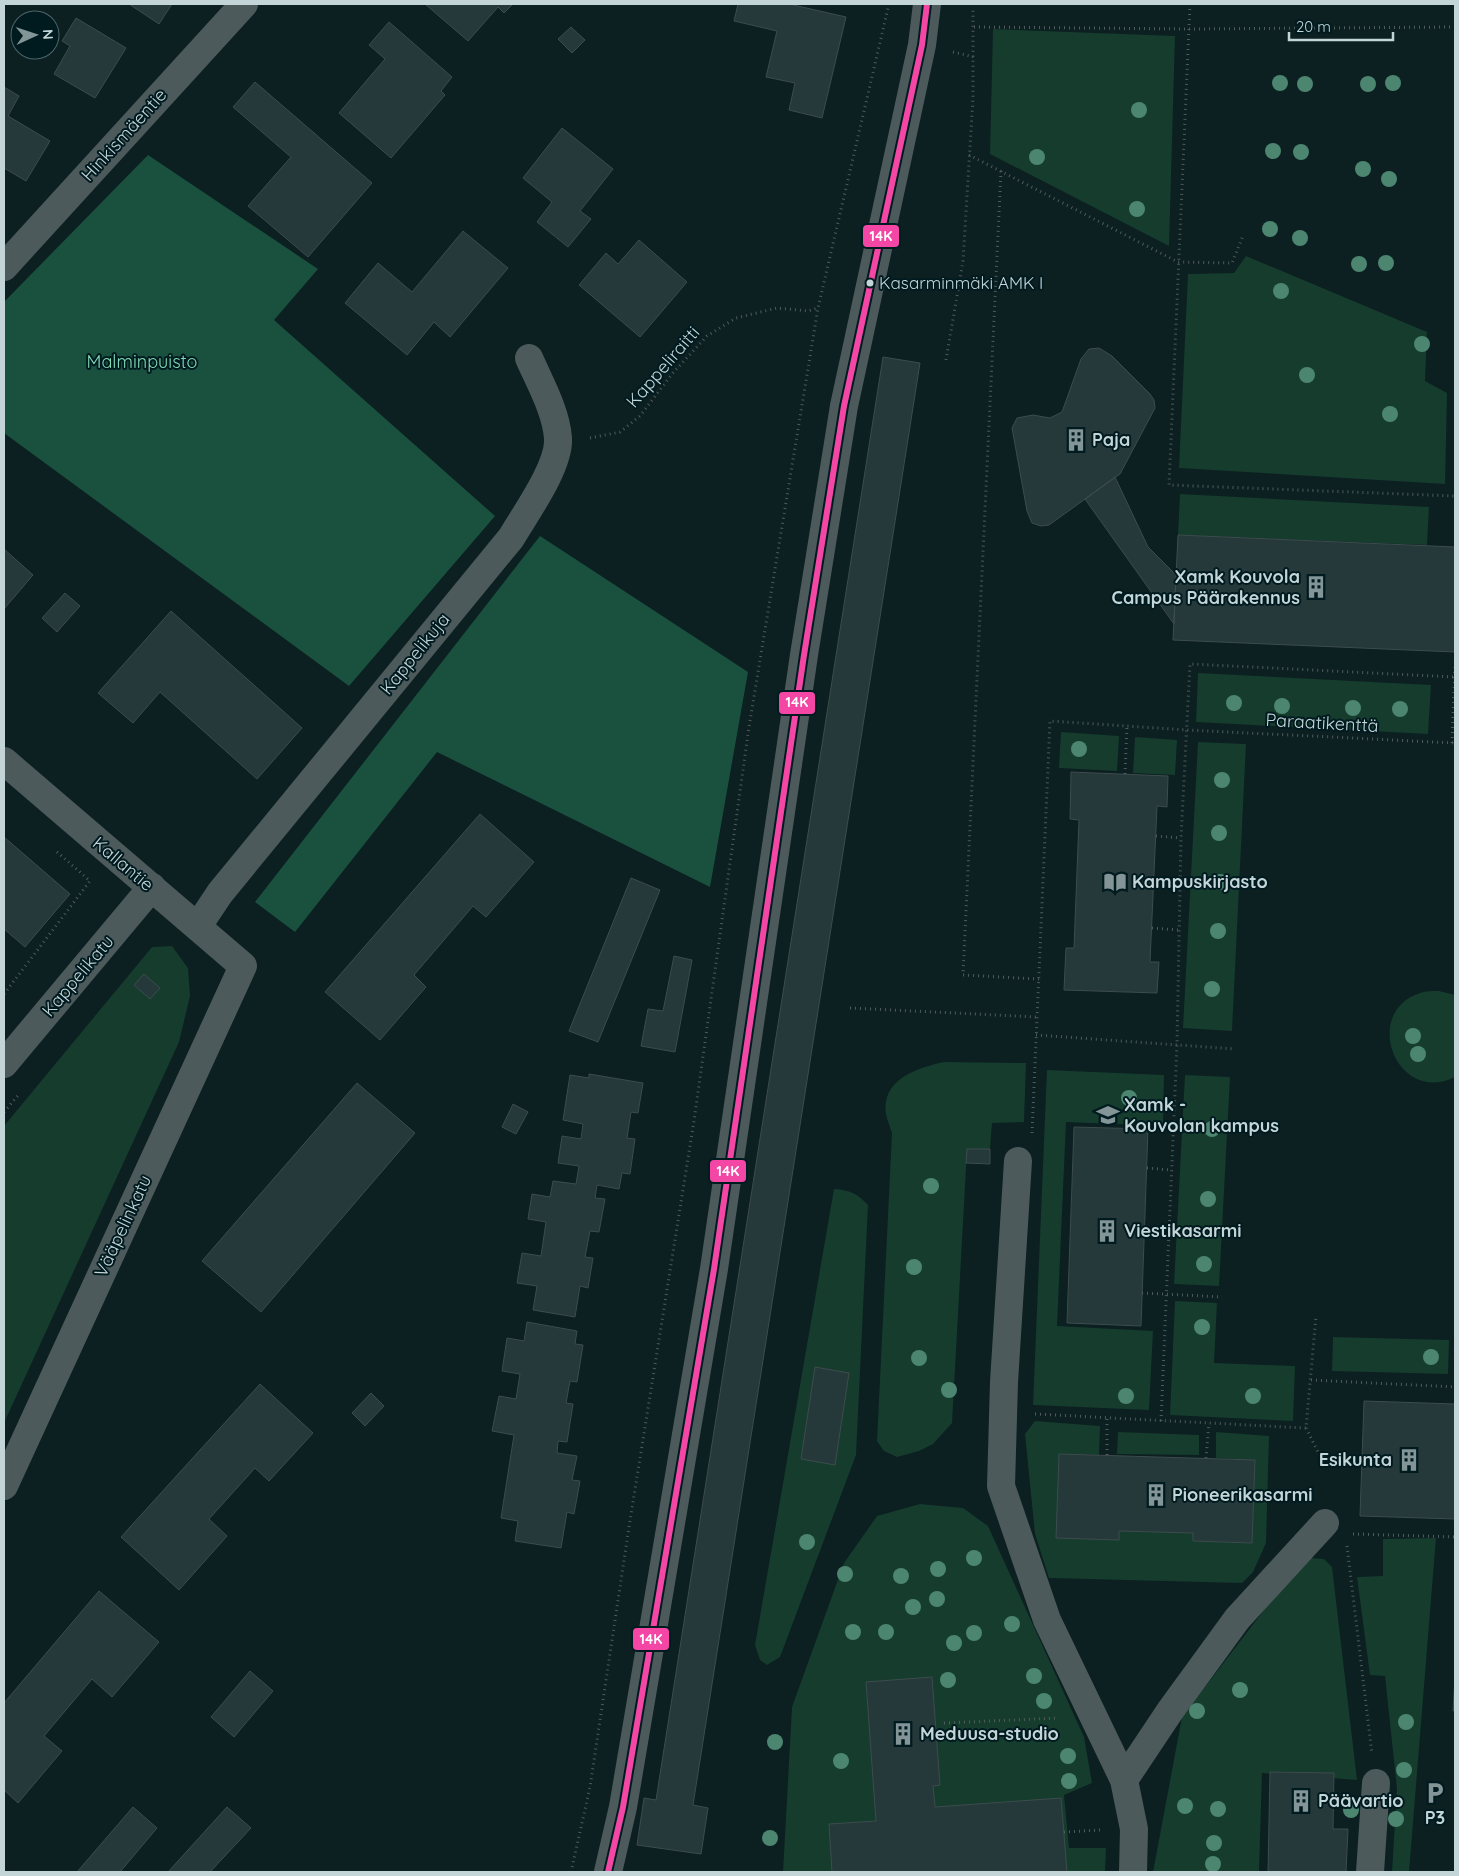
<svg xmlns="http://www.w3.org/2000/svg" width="1459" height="1876" font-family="Quicksand,sans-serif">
<rect width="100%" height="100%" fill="#0c1f21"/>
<path fill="#153c2d" d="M993,29l182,7 -6,210 -179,-92z
M1246,256l181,76 -2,49 22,12 -2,91 -266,-16 9,-194 46,-1z
M1180,494l249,13 -2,38 -249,-10z
M1198,673l233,12 -3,49 -232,-12z
M1061,732l58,4 -2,35 -58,-3z
M1135,737l42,3 -2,35 -42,-2z
M1198,742l48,2 -14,287 -49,-3z
M172,946l16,22 2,28 -11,46 -175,381v-297l148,-179z
M1439,991l16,4v82c-59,29 -94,-65 -35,-84 6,-2 13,-2 19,-2z
M944,1062l82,1 -2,59 -32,1 -2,26 -23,1 -15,273 -19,21 -14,7 -22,6 -13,-6 -7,-10 15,-308c-2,-6 -5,-13 -6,-19 -5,-35 31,-46 58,-52z
M1047,1070l117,5 -1,51 -97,-4 -9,204 96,5 -4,79 -116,-5z
M1185,1075l45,2 -11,209 -45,-2z
M834,1189c16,1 24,5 34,16l-12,250 -76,202 -13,8 -7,-5 -5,-15z
M1175,1301l42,2 -3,60 81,3 -2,55 -123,-6z
M1333,1337l116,3 -1,34 -116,-3z
M1035,1421l65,5 -1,29 -40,-1 -2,84 62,-7 74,2v8l58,2 4,-83 -39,-2v-26l53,4 -3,107 -13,29 -11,11 -193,-5 -14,-44 -10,-100z
M1118,1432l81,3v20l-82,-1z
M920,1504l43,4 25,18 96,211 8,46 -28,12 5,53h37l-1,24h-322l9,-165 52,-144 33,-47z
M1436,1538l-27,334h-17l5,-83 -12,-113 -15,-1 -13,-98 26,-1v-37z
M1311,1558l13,1 8,8 25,213 -95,-7 -3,99h-106l29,-155 119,-155z"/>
<path fill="#1a513e" d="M148,155l170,114 -44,51 221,196 -146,170 -345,-253v-131z
M540,536l208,136 -38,215 -273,-135 -142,180 -40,-30z"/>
<path fill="#25383a" stroke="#3d4c4d" d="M129,4h43l-13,20z
M425,4h88l-9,9 -6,-6 -30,34z
M738,4h51l57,13 -24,101 -33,-8 6,-27 -29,-6 11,-46 -43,-10z
M76,18l50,30 -31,50 -41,-24 16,-28 -8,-5z
M389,22l63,55 -11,14 4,4 -54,63 -52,-45 46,-54 -16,-14z
M571,27l14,13 -13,13 -14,-14z
M255,82l117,101 -64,74 -60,-51 43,-49 -58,-50z
M4,87l15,9 -11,20 42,25 -24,40 -22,-13z
M562,128l51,41 -33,42 11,8 -23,28 -31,-25 15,-20 -29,-24z
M463,231l45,37 -58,69 -16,-15 -27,33 -62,-52 33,-40 34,29z
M639,240l48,42 -47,55 -61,-52 27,-32 12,11z
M1099,348l13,8 38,38 4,6 1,8 -35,66 -71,51 -8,1 -9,-3 -5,-12 -15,-83 5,-10 16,-3 17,3 12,-6 19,-53 8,-10z
M883,357l37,6 -227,1442 15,3 -7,46 -64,-9 7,-47 12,2z
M1115,477l33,70 28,28 -2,49 -89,-125z
M1178,535l277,12v105l-282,-12z
M4,549l29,26 -29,34z
M65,593l15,13 -23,26 -15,-14z
M171,611l131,117 -45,51 -97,-87 -27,31 -35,-30z
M1071,772l97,4 -1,31 -10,-1 -7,156h9l-2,31 -93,-3 2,-42h8l5,-128 -9,-1z
M480,814l54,48 -48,55 -13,-11 -59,69 12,12 -46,53 -55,-48z
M4,837l66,57 -45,53 -21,-18z
M631,878l29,12 -62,152 -29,-11z
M674,956l18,4 -17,92 -34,-6 7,-37 15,2z
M144,974l16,14 -10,11 -16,-14z
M589,1074l54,9 -5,30 -7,-1 -4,26 8,1 -5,35 -8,-1 -3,16 -22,-4 -2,13 10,1 -6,33 -9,-1 -5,26 8,1 -5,30 -8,-2 -5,31 -42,-7 4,-24 -20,-3 5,-30 19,3 5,-34 -18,-3 4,-25 18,3 3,-16 23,3 3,-18 -21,-3 4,-27 19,3 2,-15 -20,-4 7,-45 19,3z
M357,1083l58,50 -154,179 -59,-51z
M513,1104l15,8 -12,22 -14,-7z
M1074,1127l74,2 -7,197 -74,-3z
M967,1149h23v15l-24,-1z
M527,1322l50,9 -2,13 8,1 -6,37 -7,-1 -4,22 7,1 -6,38 -9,-1 -1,12 20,3 -5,24 8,1 -6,33 -7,-2 -6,36 -46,-7 3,-20 -17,-3 13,-83 -22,-4 7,-35 17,3 4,-25 -18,-3 5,-33 17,3z
M815,1367l34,6 -14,92 -34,-6z
M260,1384l53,49 -44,48 -14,-13 -46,51 18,17 -48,54 -58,-53z
M371,1393l13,13 -19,20 -13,-13z
M1364,1401l91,3v115l-95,-3z
M1059,1454l196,6 -3,83 -59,-2v-8l-74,-2v9l-63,-2z
M99,1591l60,51 -47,55 -20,-18 -48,57 18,15 -44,52 -14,-13v-87z
M250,1671l23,20 -39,46 -23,-20z
M932,1677l8,108 -7,1 2,21 126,-9 6,74h-235l-3,-48 47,-3 -10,-139z
M1455,1677v34h-2z
M1270,1772l64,1 -1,56h15l-2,43h-78z
M133,1807l24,21 -37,44h-43z
M227,1807l24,21 -41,44h-42z"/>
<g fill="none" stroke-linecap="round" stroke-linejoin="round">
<path stroke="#4f5b5c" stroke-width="3" stroke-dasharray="1 4" stroke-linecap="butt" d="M1190,4l-21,481 286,11
M974,27l216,2 265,-2
M953,52l21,5
M969,155l209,107 54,1 11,-27
M1001,171l-38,804 76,4
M946,360l17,-99 10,-163v-91
M590,438l30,-6 20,-16 32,-42 35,-38 29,-18 41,-10 31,3 10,-3
M1452,743l3,-78
M1125,774l2,-49
M1156,836l25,2
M1152,928l26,2
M4,994l86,-113 -34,-30
M850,1008l187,9
M1036,1035l199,14
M4,1112l16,-19
M1032,1133l18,-412 137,9 268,13
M1147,1168l23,2
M1142,1293l80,4
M1311,1380l144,7
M1035,1414l271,14 10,-112
M1161,1421l16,-376 4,-207 9,-174 265,13
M1306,1428l14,28
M1107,1455v-36
M1206,1458l3,-35
M1353,1534l102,3
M1347,1546l25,208
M944,1723l115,-5
M1064,1832l37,-2
M571,1872l19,-85 39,-260 65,-406 55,-394 69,-419 71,-304"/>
<path stroke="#4d5a5c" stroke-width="28" d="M4,267l240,-263
M4,761l239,205 -239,520
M198,926l22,-33 291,-355c14,-24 49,-72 47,-100 -2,-27 -18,-55 -29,-80
M4,1064l148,-177
M1018,1161l-14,221 -3,104 46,134 77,160 46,-69 67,-92 88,-96
M1124,1780l10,49 -1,43
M608,1872l15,-65 91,-538 90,-614 40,-249 78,-361 5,-41
M1370,1872l6,-89"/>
<defs>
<path id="bus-1" d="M608,1872l15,-65 91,-538 90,-614 40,-249 78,-361 5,-41"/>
</defs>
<use href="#bus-1" stroke="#001b20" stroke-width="10"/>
<use href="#bus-1" stroke="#f346a5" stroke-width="6"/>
</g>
<g fill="#4c8671">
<circle cx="1280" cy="83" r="8"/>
<circle cx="1393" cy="83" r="8"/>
<circle cx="1305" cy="84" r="8"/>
<circle cx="1368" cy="84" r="8"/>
<circle cx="1139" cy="110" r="8"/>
<circle cx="1273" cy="151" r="8"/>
<circle cx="1301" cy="152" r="8"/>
<circle cx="1037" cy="157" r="8"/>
<circle cx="1363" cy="169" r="8"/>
<circle cx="1389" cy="179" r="8"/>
<circle cx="1137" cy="209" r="8"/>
<circle cx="1270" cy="229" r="8"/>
<circle cx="1300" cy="238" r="8"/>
<circle cx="1386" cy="263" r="8"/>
<circle cx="1359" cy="264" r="8"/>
<circle cx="1281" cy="291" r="8"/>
<circle cx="1422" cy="344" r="8"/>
<circle cx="1307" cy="375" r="8"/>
<circle cx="1390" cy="414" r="8"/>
<circle cx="1234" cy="703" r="8"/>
<circle cx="1282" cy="706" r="8"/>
<circle cx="1353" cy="708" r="8"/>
<circle cx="1400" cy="709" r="8"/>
<circle cx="1079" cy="749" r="8"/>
<circle cx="1222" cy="780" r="8"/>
<circle cx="1219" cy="833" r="8"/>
<circle cx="1220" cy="882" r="8"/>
<circle cx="1218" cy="931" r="8"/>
<circle cx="1212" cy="989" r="8"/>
<circle cx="1413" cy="1036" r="8"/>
<circle cx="1418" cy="1054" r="8"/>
<circle cx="1129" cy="1098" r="8"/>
<circle cx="1212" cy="1129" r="8"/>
<circle cx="931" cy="1186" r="8"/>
<circle cx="1208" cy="1199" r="8"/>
<circle cx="1204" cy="1264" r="8"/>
<circle cx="914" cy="1267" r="8"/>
<circle cx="1202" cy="1327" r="8"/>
<circle cx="1431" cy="1357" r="8"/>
<circle cx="919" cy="1358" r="8"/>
<circle cx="949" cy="1390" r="8"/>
<circle cx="1126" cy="1396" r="8"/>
<circle cx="1253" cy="1396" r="8"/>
<circle cx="807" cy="1542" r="8"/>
<circle cx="974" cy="1558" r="8"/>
<circle cx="938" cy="1569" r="8"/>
<circle cx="845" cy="1574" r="8"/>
<circle cx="901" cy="1576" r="8"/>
<circle cx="937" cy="1599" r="8"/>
<circle cx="913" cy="1607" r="8"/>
<circle cx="1012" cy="1624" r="8"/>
<circle cx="853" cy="1632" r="8"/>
<circle cx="886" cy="1632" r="8"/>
<circle cx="974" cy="1633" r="8"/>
<circle cx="954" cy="1643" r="8"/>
<circle cx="1034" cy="1676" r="8"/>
<circle cx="948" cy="1680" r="8"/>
<circle cx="1240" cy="1690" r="8"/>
<circle cx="1044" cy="1701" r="8"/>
<circle cx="1197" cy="1711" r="8"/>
<circle cx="1406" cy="1722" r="8"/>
<circle cx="775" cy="1742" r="8"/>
<circle cx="1068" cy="1756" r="8"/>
<circle cx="841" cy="1761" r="8"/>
<circle cx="1404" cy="1770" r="8"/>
<circle cx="1069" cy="1781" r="8"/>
<circle cx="1185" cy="1806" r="8"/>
<circle cx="1218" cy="1809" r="8"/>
<circle cx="1351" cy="1810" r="8"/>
<circle cx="1396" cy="1819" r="8"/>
<circle cx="770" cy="1838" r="8"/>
<circle cx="1214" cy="1843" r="8"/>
<circle cx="1213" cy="1864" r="8"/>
</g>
<defs>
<symbol id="building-bare" viewBox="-9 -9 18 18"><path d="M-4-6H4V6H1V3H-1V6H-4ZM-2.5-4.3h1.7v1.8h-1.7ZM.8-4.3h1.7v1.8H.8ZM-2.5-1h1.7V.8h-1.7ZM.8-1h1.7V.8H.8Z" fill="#849598" stroke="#001b20" stroke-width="2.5" paint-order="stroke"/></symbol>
<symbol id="library-bare" viewBox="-9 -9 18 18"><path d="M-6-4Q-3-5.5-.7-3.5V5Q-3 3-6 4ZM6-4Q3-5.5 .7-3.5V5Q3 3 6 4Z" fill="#849598" stroke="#001b20" stroke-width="2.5" paint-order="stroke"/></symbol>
<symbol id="university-bare" viewBox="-9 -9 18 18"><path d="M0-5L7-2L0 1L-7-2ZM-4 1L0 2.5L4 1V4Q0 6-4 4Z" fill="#849598" stroke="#001b20" stroke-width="2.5" paint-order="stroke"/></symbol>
<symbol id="parking-bare" viewBox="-9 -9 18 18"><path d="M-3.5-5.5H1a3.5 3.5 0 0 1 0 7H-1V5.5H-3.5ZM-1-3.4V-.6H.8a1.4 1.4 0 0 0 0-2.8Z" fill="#849598" stroke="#001b20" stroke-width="2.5" paint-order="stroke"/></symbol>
</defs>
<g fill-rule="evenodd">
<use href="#building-bare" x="1060" y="424" width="32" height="32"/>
<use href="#building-bare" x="1300" y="571" width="32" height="32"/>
<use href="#library-bare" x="1099" y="866" width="32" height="32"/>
<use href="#university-bare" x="1092" y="1099" width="32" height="32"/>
<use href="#building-bare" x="1091" y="1215" width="32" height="32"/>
<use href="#building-bare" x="1393" y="1444" width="32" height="32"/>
<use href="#building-bare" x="1140" y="1479" width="32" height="32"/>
<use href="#building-bare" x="887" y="1718" width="32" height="32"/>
<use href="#parking-bare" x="1419" y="1777" width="32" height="32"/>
<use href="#building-bare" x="1285" y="1785" width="32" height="32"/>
</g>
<circle fill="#c4d5d8" stroke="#001b20" stroke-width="2" cx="870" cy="283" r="4.5"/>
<g text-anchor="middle" stroke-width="4" stroke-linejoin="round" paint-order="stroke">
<g font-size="17" fill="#c4d5d8" stroke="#001b20" text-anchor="start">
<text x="879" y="289">Kasarminmäki AMK I</text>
</g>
<g font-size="18" fill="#c4d5d8" stroke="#001b20">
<text transform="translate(124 135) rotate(-48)" y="6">Hinkismäentie</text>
<text transform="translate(663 367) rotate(-49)" y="6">Kappeliraitti</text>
<text transform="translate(415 654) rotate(-51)" y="6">Kappelikuja</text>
<text transform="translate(1322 723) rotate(3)" y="6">Paraatikenttä</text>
<text transform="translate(123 864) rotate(40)" y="6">Kallantie</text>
<text transform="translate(78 976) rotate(-50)" y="6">Kappelikatu</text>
<text transform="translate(123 1226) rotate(-65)" y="6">Vääpelinkatu</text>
</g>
<g font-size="18" fill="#80dab3" stroke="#001b20">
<text x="142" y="368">Malminpuisto</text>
</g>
<g font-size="18" font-weight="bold" fill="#c4d5d8" stroke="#001b20" text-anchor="start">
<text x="1092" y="446">Paja</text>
<text x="1300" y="583" text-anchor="end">Xamk Kouvola<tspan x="1300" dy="21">Campus Päärakennus</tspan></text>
<text x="1132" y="888">Kampuskirjasto</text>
<text x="1124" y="1111">Xamk -<tspan x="1124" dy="21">Kouvolan kampus</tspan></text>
<text x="1124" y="1237">Viestikasarmi</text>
<text x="1392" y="1466" text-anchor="end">Esikunta</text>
<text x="1172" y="1501">Pioneerikasarmi</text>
<text x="920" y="1740">Meduusa-studio</text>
<text x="1318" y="1807">Päävartio</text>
<text x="1435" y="1824" text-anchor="middle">P3</text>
</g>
</g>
<g stroke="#001b20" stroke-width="2">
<rect x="862" y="224" width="38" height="24" rx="5" fill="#f346a5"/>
<rect x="778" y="691" width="38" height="24" rx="5" fill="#f346a5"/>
<rect x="709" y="1159" width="38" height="24" rx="5" fill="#f346a5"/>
<rect x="632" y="1627" width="38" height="24" rx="5" fill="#f346a5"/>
</g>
<g font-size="14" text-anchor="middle" font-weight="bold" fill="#fff">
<text x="881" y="241">14K</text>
<text x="797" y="707">14K</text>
<text x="728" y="1176">14K</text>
<text x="651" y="1644">14K</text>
</g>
<rect width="1459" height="1876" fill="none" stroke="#c4d5d8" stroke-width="10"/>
<g transform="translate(35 35) rotate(87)"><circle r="24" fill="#001b20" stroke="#4e656a"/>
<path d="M0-4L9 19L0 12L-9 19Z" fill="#849598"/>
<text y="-8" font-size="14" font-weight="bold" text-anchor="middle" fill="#c4d5d8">N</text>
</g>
<path d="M1289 32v8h104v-8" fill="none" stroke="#c4d5d8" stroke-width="2.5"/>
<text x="1296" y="32" font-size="15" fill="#c4d5d8" stroke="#001b20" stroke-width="4" paint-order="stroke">20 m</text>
</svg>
